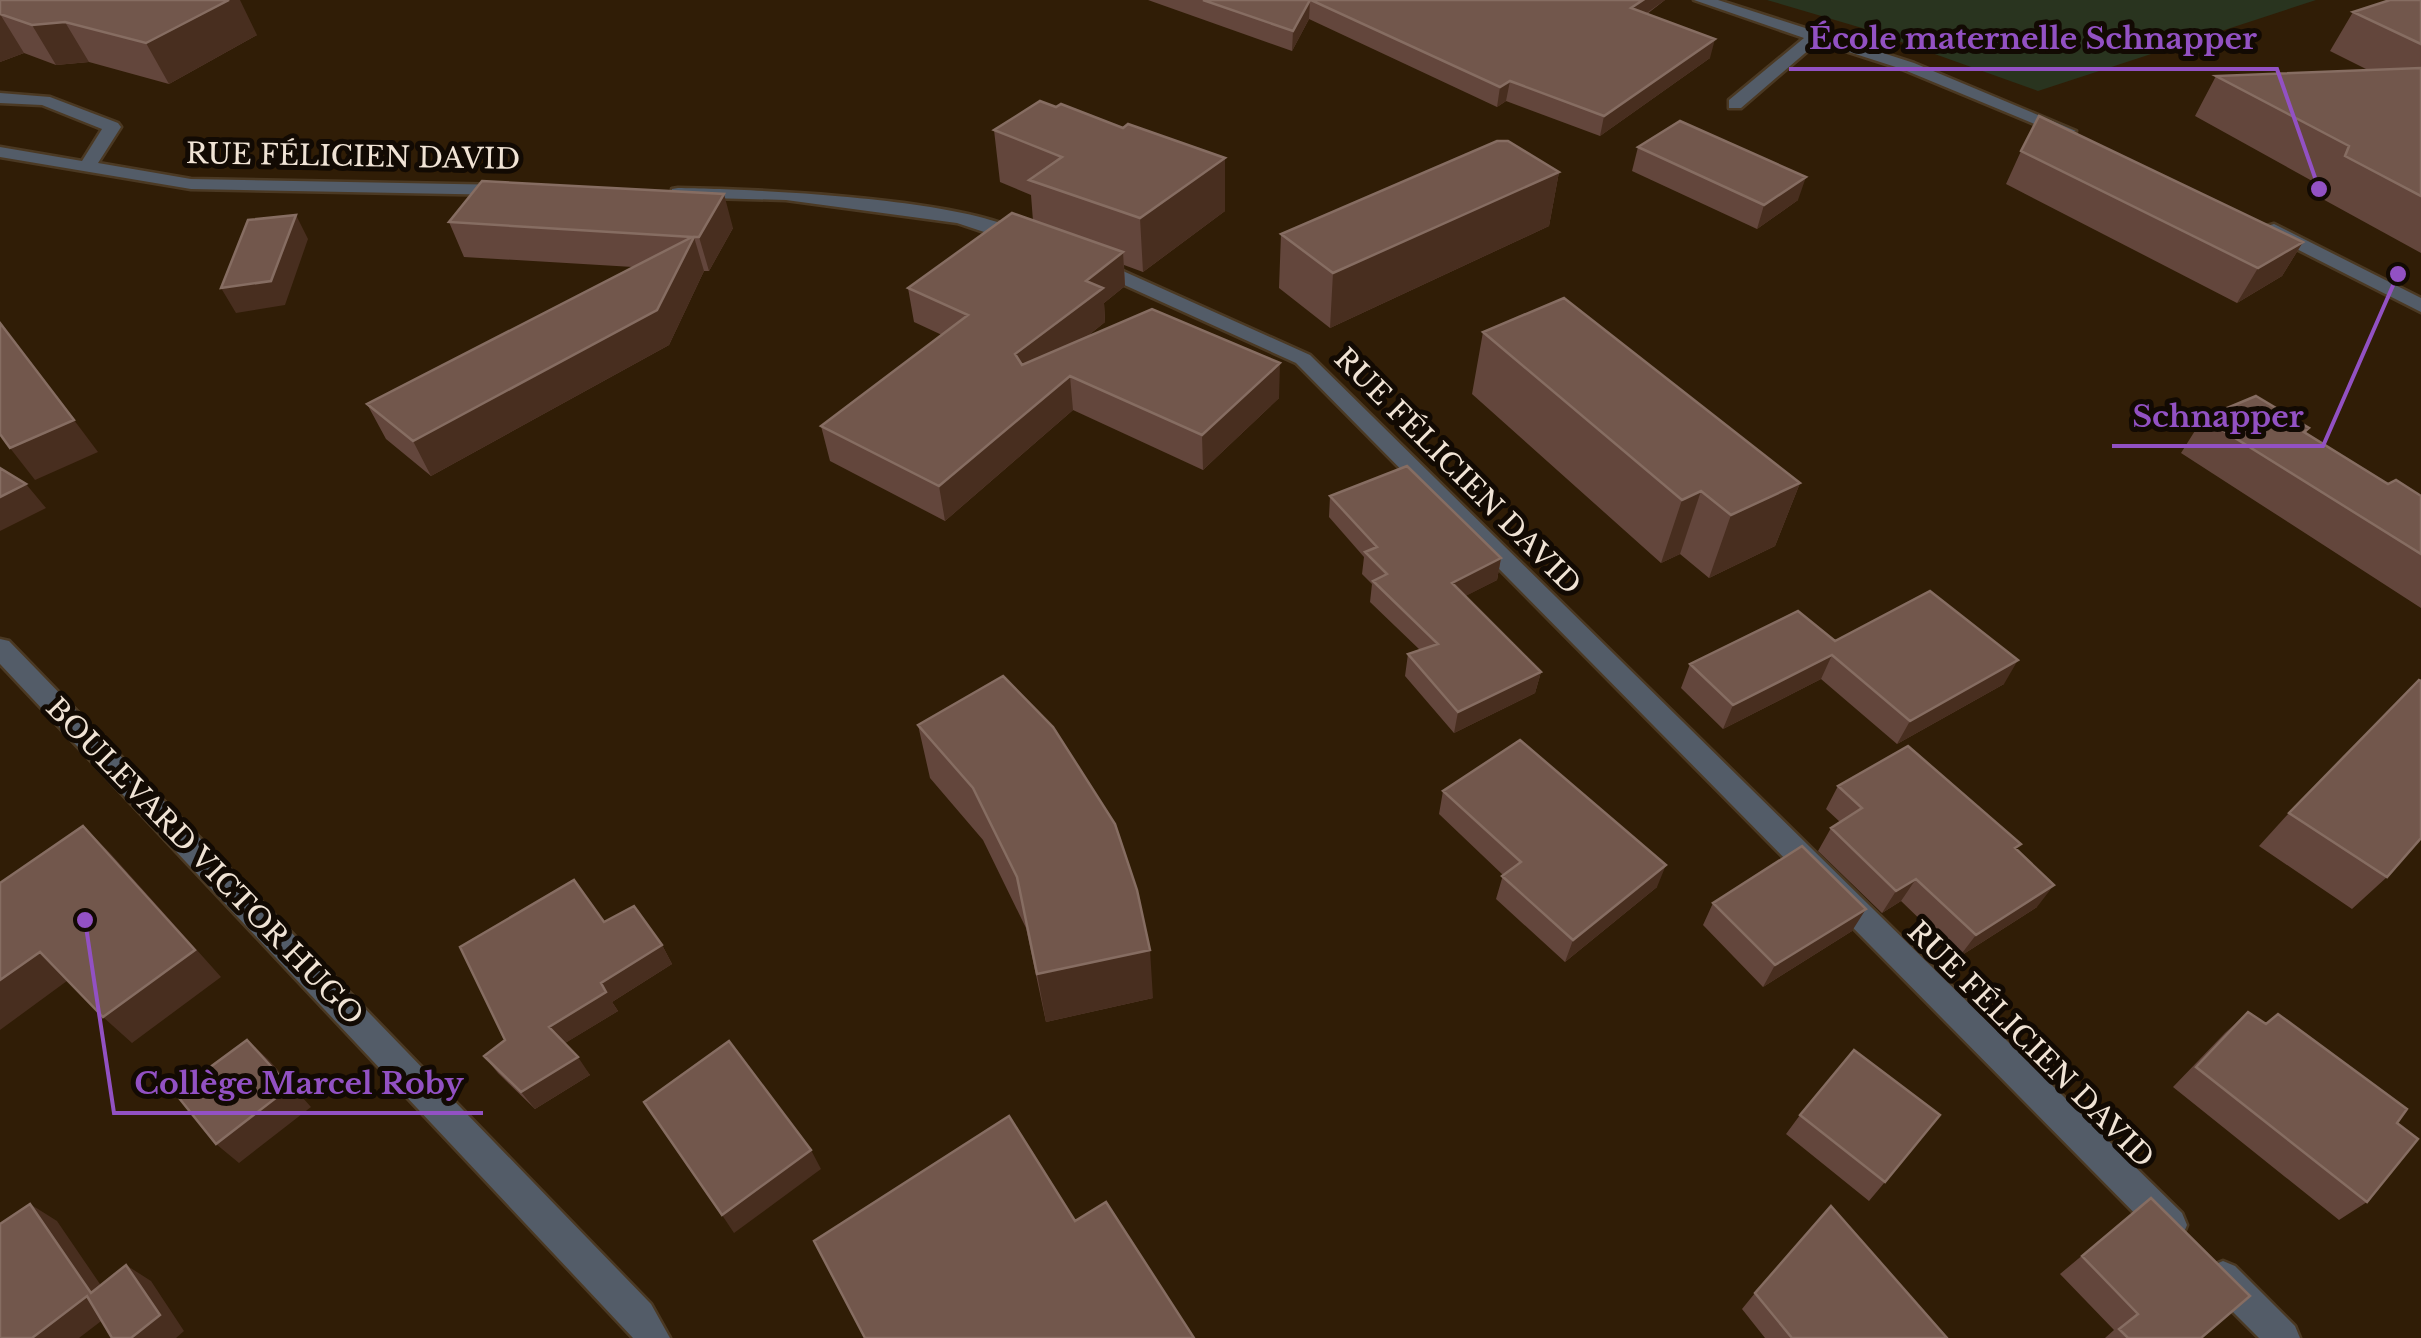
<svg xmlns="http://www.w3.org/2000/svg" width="2421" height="1338" font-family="'Libre Baskerville',serif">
<rect width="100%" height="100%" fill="#301d06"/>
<path fill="#29341f" d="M1767,0h549l-278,91 -176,-63z"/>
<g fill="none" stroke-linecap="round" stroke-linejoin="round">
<defs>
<path id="minor" d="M1694,0h24l196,63 162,68 -15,4 -159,-66 -84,-27 -77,66h-12v-8l75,-62z
M0,93l50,4 68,26 3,4 -23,36 93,16 317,6 9,5 -9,5 -317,-6 -191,-32v-10l82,14 20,-32 -60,-24 -42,-2z
M678,188c69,1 308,10 354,51l-9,6 -66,-22 -171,-23 -114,-3v-8z
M2274,224l147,74v14l-154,-78v-8z
M1094,258l216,97 872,858 5,12 -5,12 -12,5 -12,-5 -862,-874 -209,-95 -3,-4z
M0,639l9,2 642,663 19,34h-37l-633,-674z
M2223,1261l12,5 60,60 5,12h-41l-48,-48 -5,-12 5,-12z"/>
</defs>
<use href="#minor" stroke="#4b3923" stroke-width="5"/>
<use href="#minor" fill="#535c68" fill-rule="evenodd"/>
</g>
<path fill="#63463c" d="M0,0l257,35 -88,49 -80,-22 -33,3 -32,-12 -24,9z
M1148,0h517l-18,14 63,44 -110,78 -94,-35 -9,6 -188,-88 -17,32z
M2421,0v253l-102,-56 4,-10 -128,-71 21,-40 152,-6 -38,-19 23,-39z
M994,130l231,81 -82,61 -19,-7 1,21 -21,17 1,19 -20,16 194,60 -76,72 -130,-60 -128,111 -115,-60 -9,-35 121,-91 -28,-13 -6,-34 125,-67 -2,-26 -31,-13z
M1638,147l160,53 -41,29 -125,-58z
M2021,151l282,91 -21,34 -45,27 -231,-119z
M1559,172l-10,54 -219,102 -51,-40 2,-54z
M449,222l284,6 -24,43h-5l-35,74 -238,131 -45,-37 -19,-35 266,-137 -169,-10z
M1483,332l317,151 -25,63 -66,32 -29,-24 -19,9 -189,-169z
M2203,418l106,10 -3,5 82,51 33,12v112l-240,-155z
M1330,496l171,62 -4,22 -32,16 76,76 -6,21 -81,40 -49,-57 3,-22 12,-4 -50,-48 2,-18 -10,-10 2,-17 -35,-40z
M1835,641l169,43 -107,60 -76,-65 -98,50 -42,-41 9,-24z
M918,725l235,273 -107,24 -20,-94 -43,-88 -53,-62z
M1838,786l179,64 20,57 -78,50 -58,-56 -19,12 -64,-62 13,-23 9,-6 -14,-13z
M1443,791l214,96 -92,75 -69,-63 7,-24 -64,-61z
M2289,813l98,64 -35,32 -93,-63z
M1713,903l139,28 -89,56 -60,-62z
M604,922l58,23 10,19 -60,38 6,9 -53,32 25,32 -55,34 -37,-36 -14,-17 21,-16z
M2248,1012l149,111 -30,79 -28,18 -166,-133 52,-54z
M1800,1115l85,67 -16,19 -83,-67z
M2151,1198l50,140h-96l9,-8 -54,-56z
M1755,1293l192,45h-182l-23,-29z"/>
<path fill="#482e1f" d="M229,0h11l17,35 -88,49 -23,-41z
M1310,0l-1,19 -17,32 1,-20z
M1643,0h22l-38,27 4,-19z
M0,14l24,39 -24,9z
M65,22l24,40 -33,3 -24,-40z
M1715,39l-5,19 -110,78 4,-20z
M1510,81l-4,20 -9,6 3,-20z
M1225,158v53l-82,61 -3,-54z
M1559,172l-10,54 -219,102 3,-55z
M1806,177l-8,23 -41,29 7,-24z
M724,194l9,34 -24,43 -10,-34z
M296,215l12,24 -23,66 -49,8 -15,-25z
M694,237l10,34 -35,74 -238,131 -18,-35z
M2303,242l-21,34 -45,27 21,-35z
M1123,252l2,34 -21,17 1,19 -85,67 -5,-35 71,-73z
M1280,363l-1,35 -76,72 -1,-35z
M1070,376l3,34 -128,111 -6,-35z
M74,420l24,32 -63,28 -25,-32z
M1800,483l-25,63 -66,32 22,-63z
M26,484l20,24 -46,23v-34z
M1701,491l-21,63 -19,9 21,-63z
M1501,558l-4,22 -49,25 4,-22z
M1832,655l-11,24 -98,50 10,-24z
M2018,660l-14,24 -107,60 13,-23z
M1541,672l-6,21 -81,40 4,-21z
M83,826l28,28 110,123 -89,66 -29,-26z
M1666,865l-9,22 -92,75 8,-22z
M1916,879l-15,22 -19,12 14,-22z
M2054,885l-17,22 -78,50 17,-22z
M1866,909l-14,22 -89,56 12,-22z
M662,945l10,19 -60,38 6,9 -56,34 -13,-18 52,-44z
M1150,950l3,48 -107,24 -9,-48z
M40,952l31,26 -71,52v-50z
M247,1040l22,20 42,47 -72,56 -23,-19z
M578,1057l12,18 -55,34 -14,-17z
M811,1150l10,19 -87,64 -12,-18z
M30,1204l27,17 60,88 -26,-16z
M126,1265l25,16 33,50 -8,7h-45z
M87,1296l26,16 -34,26h-47z"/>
<path fill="#72574c" stroke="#866d62" stroke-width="2.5" d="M0,0h229l-83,43 -81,-21 -33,3 -32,-11z
M1203,0h107l-17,31z
M1311,0h332l-12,8 84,31 -111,77 -94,-35 -10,6z
M2390,0h31v44l-68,-32z
M2421,68v128l-76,-40 4,-10 -133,-70z
M1040,101l16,6 5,-3 62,24 5,-4 97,34 -85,60 -111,-38 33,-23 -68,-27z
M2039,116l264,126 -45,26 -237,-117z
M1680,121l126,56 -42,28 -126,-58z
M1497,141h11l51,31 -226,101 -52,-39z
M482,181l242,13 -25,43h-5l-37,73 -244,131 -46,-37 325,-167 -243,-15z
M1012,213l111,39 -37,29 17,7 -88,66 7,11 130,-56 128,54 -78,72 -132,-59 -131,110 -118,-60 147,-111 -60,-27z
M296,215l-25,66 -50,7 27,-68z
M1564,298l236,185 -69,32 -30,-24 -19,9 -199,-168z
M0,323l74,97 -64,28 -10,-14z
M2256,396l53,32 -5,4 84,52 8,-4 25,16v58l-218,-136z
M1407,466l94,92 -49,25 89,89 -83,40 -50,-58 30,-10 -65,-63 14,-7 -22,-22 12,-5 -47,-51z
M0,468l26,16 -26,13z
M1930,591l88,69 -108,61 -78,-66 -99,50 -43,-41 108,-53 37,30z
M1003,676l50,51 62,97 22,66 13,60 -113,24 -20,-97 -44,-89 -55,-63z
M2419,680l2,1v157l-34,39 -98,-64z
M1520,740l146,125 -93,75 -71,-64 19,-14 -78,-71z
M1908,746l113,98 -6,4 39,37 -78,50 -60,-56 -20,12 -65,-63 31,-20 -24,-22z
M83,826l112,124 -92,67 -63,-65 -40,28v-97z
M1802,846l64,63 -91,56 -62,-62z
M574,880l30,42 30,-16 28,39 -61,38 5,9 -57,35 29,30 -57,35 -37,-36 21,-16 -45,-93z
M2248,1012l18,12 12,-10 129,95 -10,14 21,16 -51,63 -171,-135z
M247,1040l43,47 -74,57 -41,-51z
M729,1041l82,109 -89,65 -78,-113z
M1854,1050l86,65 -55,67 -85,-67z
M1009,1116l66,105 31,-19 88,136h-329l-51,-97z
M2151,1198l99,98 -49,42h-73l-9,-9 19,-15 -56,-58z
M30,1204l61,89 35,-28 34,50 -29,23h-19l-25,-42 -55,42h-32v-114z
M1831,1206l116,132h-155l-37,-45z"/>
<g text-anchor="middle" stroke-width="10" stroke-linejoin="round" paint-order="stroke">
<g font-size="28" fill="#f0e3d5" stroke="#120a03">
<text transform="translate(353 156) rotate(1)" y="10">RUE FÉLICIEN DAVID</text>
<text transform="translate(1458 471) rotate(45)" y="10">RUE FÉLICIEN DAVID</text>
<text transform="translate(205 861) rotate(46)" y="10">BOULEVARD VICTOR HUGO</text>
<text transform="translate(2031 1044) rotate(45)" y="10">RUE FÉLICIEN DAVID</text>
</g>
</g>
<path fill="none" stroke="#9251c3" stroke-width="4" d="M2319 189L2277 69H1789M2398 274L2323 446H2112M85 920L114 1113H483"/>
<g fill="#9251c3" stroke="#120a03" stroke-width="4">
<circle cx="2319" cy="189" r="10"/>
<circle cx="2398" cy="274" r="10"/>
<circle cx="85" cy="920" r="10"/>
</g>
<g font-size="30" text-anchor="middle" font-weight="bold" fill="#9251c3" stroke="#120a03" stroke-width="10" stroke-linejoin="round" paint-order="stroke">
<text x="2033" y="49">École maternelle Schnapper</text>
<text x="2218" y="427">Schnapper</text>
<text x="299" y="1094">Collège Marcel Roby</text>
</g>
</svg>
